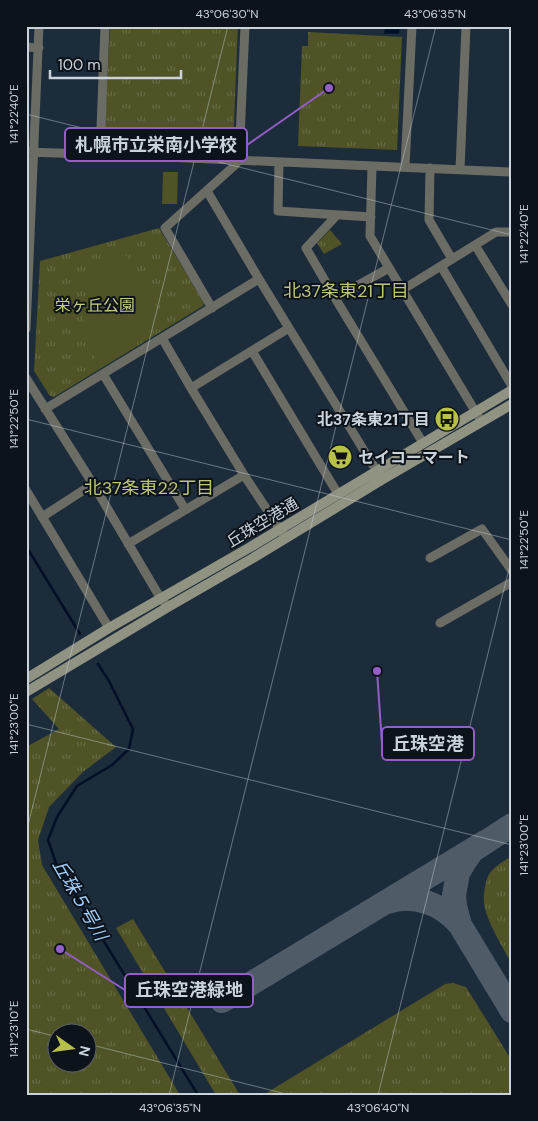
<svg xmlns="http://www.w3.org/2000/svg" width="538" height="1121" font-family="'DM Sans','Noto Sans JP',sans-serif">
<defs>
<pattern id="grass-tufts" width="24" height="20" patternUnits="userSpaceOnUse" patternTransform="scale(1.25)"><rect width="24" height="20" fill="#4f5325"/><path d="M3 7l-1-3M5 7V3M7 7l1-3M15 17l-1-3M17 17v-4M19 17l1-3" fill="none" stroke="#676b44"/></pattern>
<pattern id="water-rules" width="6" height="5" patternUnits="userSpaceOnUse" patternTransform="scale(1.25)"><rect width="6" height="5" fill="#001127"/><path d="M0 2.5h6" fill="none" stroke="#243346"/></pattern>
</defs>
<rect width="100%" height="100%" fill="#1d2c3a"/>
<path fill="url(#grass-tufts)" fill-rule="evenodd" d="M110,26h128l-5,121 -6,5 -118,-5 -5,-4z
M308,32l94,5 -5,113 -99,-4 4,-100h6z
M159,228l45,75 -1,3 -149,91 -4,-1 -16,-25 6,-110z
M330,230l12,14 -18,10 -7,-11z
M49,688l67,59 -33,25 -34,35 -11,33 4,25 138,230h-154v-348l33,-18 -27,-30zM58,1034h30v30h-30z
M512,856v108c-8,-14 -27,-46 -28,-61 -1,-8 1,-19 4,-27 5,-9 15,-14 24,-20z
M133,919l107,176h-24l-100,-167z
M453,983l13,4 46,74v34h-249l182,-111z"/>
<path fill="#4f5325" d="M163,172h15l-1,32h-15z
M126,255l36,60 -3,9 -62,37 -10,-18 -4,-28 1,-14 6,-18 8,-11 12,-11z"/>
<path fill="url(#water-rules)" d="M385,26h15l-1,9 -15,-1z"/>
<g fill="none" stroke-linecap="round" stroke-linejoin="round">
<path stroke="#001127" stroke-width="2.5" d="M26,546l54,88
M98,664l11,17 24,48 -4,20 -17,16 -35,21 -20,31 -9,23 8,23 142,232"/>
<path stroke="#4f5c68" stroke-width="24" d="M512,825l-40,26 -7,10 -7,12 -4,22 1,11 5,19 52,86
M387,902c27,-9 55,2 73,23
M222,1001l263,-159"/>
<path stroke="#6b6c63" stroke-width="9" d="M26,47l13,1
M26,152l93,3 393,17
M100,154l5,-128
M279,162l-1,49 93,6
M372,166l-2,70 111,185
M405,167l7,-141
M430,168l-1,52 23,39
M460,169l6,-143
M207,191l52,88 112,183 10,15
M337,215l-31,33 29,50 88,145
M475,245l37,60
M441,266l71,120
M402,290l94,-58h16
M335,298l54,-30
M212,308l-47,-80 69,-62 5,-6 6,-134
M26,329l13,-303
M162,338l29,50 53,87 39,59
M252,351l86,143
M103,374l82,135
M26,378l67,106 68,115 4,4
M191,388l98,-60
M45,409l214,-130
M26,490l83,138
M42,517l51,-33
M128,544l116,-69
M430,558l52,-29 30,42
M440,623l72,-41"/>
<path stroke="#909282" stroke-width="10" d="M26,679l83,-51 138,-79 265,-159
M26,692l142,-85 85,-49 130,-79 129,-75"/>
</g>
<path fill="none" stroke="#cad3dc" stroke-width="1" stroke-opacity="0.45" d="M26,114l486,121M26,419l486,121M26,724l486,121M26,833l202,-807M26,1029l32,8M88,1044l202,51M169,1095l267,-1069M378,1095l134,-538"/>
<defs>
<symbol id="bus-disc" viewBox="-11 -11 22 22"><circle r="9.5" fill="#b7c148" stroke="#0d131a"/><path d="M-5-6H5V4H4V6H2V4H-2V6H-4V4H-5ZM-3.5-4V0h7V-4ZM-3.5 1.2v1.5H-2V1.2ZM2 1.2v1.5H3.5V1.2Z" fill="#111"/></symbol>
<symbol id="supermarket-disc" viewBox="-11 -11 22 22"><circle r="9.5" fill="#b7c148" stroke="#0d131a"/><path d="M-6-5.5h2.5l.6 2H6L4.5 2H-2.5L-4.4-4H-6ZM-1.5 3.2a1.3 1.3 0 1 0 .1 0ZM3 3.2a1.3 1.3 0 1 0 .1 0Z" fill="#111"/></symbol>
</defs>
<g fill-rule="evenodd">
<use href="#bus-disc" x="433" y="405" width="28" height="28"/>
<use href="#supermarket-disc" x="326" y="443" width="28" height="28"/>
</g>
<g text-anchor="middle" stroke-width="4" stroke-linejoin="round" paint-order="stroke">
<g font-size="16" fill="#c6ce83" stroke="#0d131a">
<text x="95" y="311">栄ヶ丘公園</text>
</g>
<g font-size="16" font-weight="bold" fill="#cad3dc" stroke="#0d131a" text-anchor="end">
<text x="430" y="425">北37条東21丁目</text>
<text x="358" y="463" text-anchor="start">セイコーマート</text>
</g>
<g font-size="16" fill="#cad3dc" stroke="#0d131a">
<text transform="translate(262 522) rotate(-31)" y="6">丘珠空港通</text>
</g>
<g font-size="18" fill="#bdc579" stroke="#0d131a">
<text x="346" y="297">北37条東21丁目</text>
<text x="149" y="494">北37条東22丁目</text>
</g>
<g font-size="18" font-style="italic" fill="#a3d0fc" stroke="#0d131a">
<text transform="translate(80 900) rotate(60)" y="6">丘珠５号川</text>
</g>
</g>
<path fill="none" stroke="#935ec8" stroke-width="2" d="M329 88L247 145M377 671L382 744M60 949L125 990"/>
<g fill="#935ec8" stroke="#0d131a" stroke-width="2">
<circle cx="329" cy="88" r="5"/>
<circle cx="377" cy="671" r="5"/>
<circle cx="60" cy="949" r="5"/>
</g>
<g fill="#0d131a" stroke="#935ec8" stroke-width="2">
<rect x="65" y="128" width="182" height="33" rx="5"/>
<rect x="382" y="727" width="92" height="33" rx="5"/>
<rect x="125" y="974" width="128" height="33" rx="5"/>
</g>
<g font-size="18" text-anchor="middle" font-weight="bold" fill="#cad3dc">
<text x="156" y="151">札幌市立栄南小学校</text>
<text x="428" y="750">丘珠空港</text>
<text x="189" y="996">丘珠空港緑地</text>
</g>
<rect width="538" height="1121" fill="none" stroke="#0d131a" stroke-width="55"/>
<g transform="translate(72 1048) rotate(104)"><circle r="24" fill="#0d131a" stroke="#596068"/>
<path d="M0-4L9 19L0 12L-9 19Z" fill="#b7c148"/>
<text y="-8" font-size="14" font-weight="bold" text-anchor="middle" fill="#cad3dc">N</text>
</g>
<path d="M50 70v8h131v-8" fill="none" stroke="#cad3dc" stroke-width="2.5"/>
<text x="58" y="70" font-size="15" fill="#cad3dc" stroke="#0d131a" stroke-width="4" paint-order="stroke">100 m</text>
<rect x="28" y="28" width="482" height="1066" fill="none" stroke="#cad3dc" stroke-width="2"/>
<g font-size="12" text-anchor="middle" fill="#cad3dc">
<text x="227" y="18">43°06'30"N</text>
<text x="435" y="18">43°06'35"N</text>
<text transform="translate(14 114) rotate(-90)" y="4">141°22'40"E</text>
<text transform="translate(524 234) rotate(-90)" y="4">141°22'40"E</text>
<text transform="translate(14 419) rotate(-90)" y="4">141°22'50"E</text>
<text transform="translate(524 540) rotate(-90)" y="4">141°22'50"E</text>
<text transform="translate(14 724) rotate(-90)" y="4">141°23'00"E</text>
<text transform="translate(524 845) rotate(-90)" y="4">141°23'00"E</text>
<text transform="translate(14 1029) rotate(-90)" y="4">141°23'10"E</text>
<text x="170" y="1112">43°06'35"N</text>
<text x="378" y="1112">43°06'40"N</text>
</g>
</svg>
